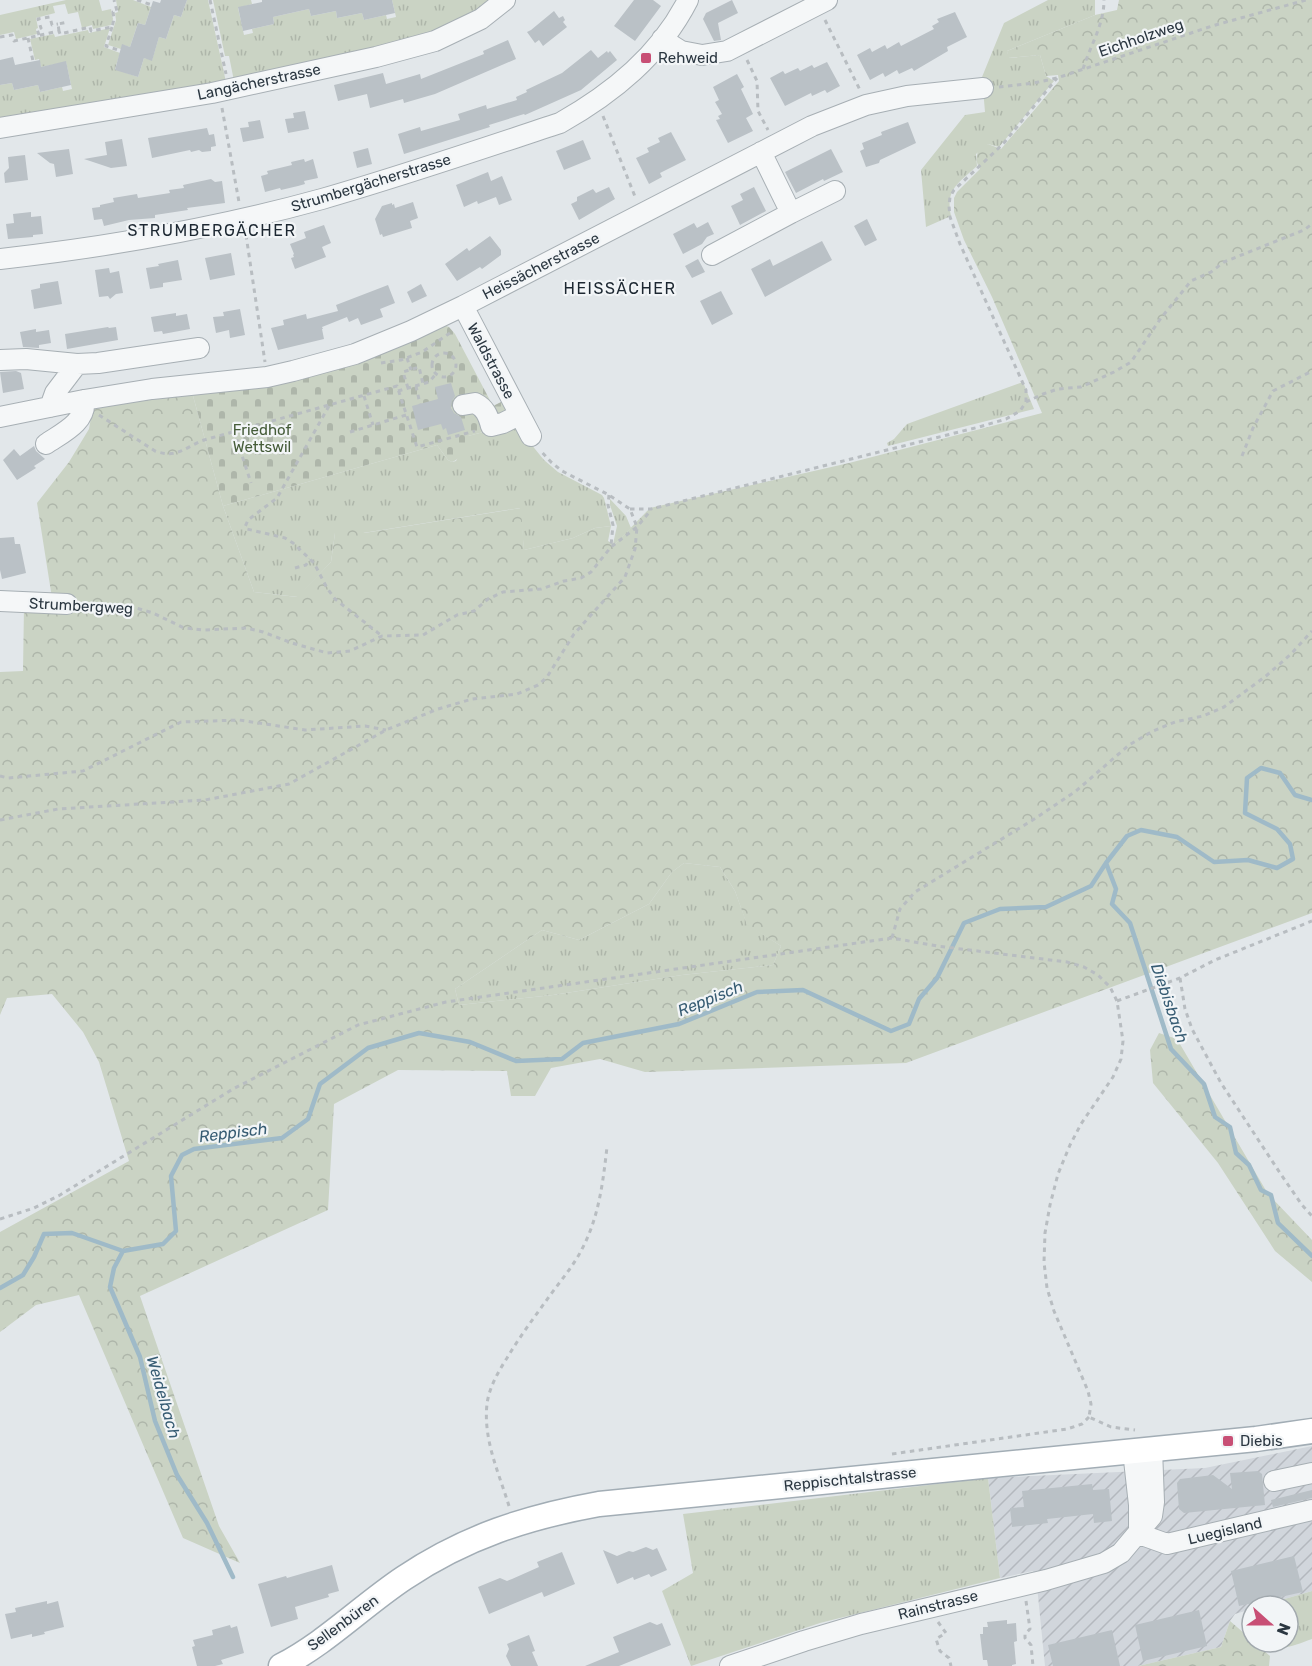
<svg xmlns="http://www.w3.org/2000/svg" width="1312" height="1666" font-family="Rubik,sans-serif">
<defs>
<pattern id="industrial-furrows" width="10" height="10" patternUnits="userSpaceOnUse" patternTransform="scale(1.5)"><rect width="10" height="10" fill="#d1d6dc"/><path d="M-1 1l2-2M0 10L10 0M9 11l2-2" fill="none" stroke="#b4b8be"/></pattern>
<pattern id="grass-tufts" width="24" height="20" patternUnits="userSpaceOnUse" patternTransform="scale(1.5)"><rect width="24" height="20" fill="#cad3c4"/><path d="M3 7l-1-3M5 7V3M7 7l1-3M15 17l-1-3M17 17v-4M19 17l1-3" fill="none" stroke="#aeb6aa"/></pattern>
<pattern id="forest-crowns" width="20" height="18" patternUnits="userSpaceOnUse" patternTransform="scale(1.5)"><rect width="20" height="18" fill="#cad3c4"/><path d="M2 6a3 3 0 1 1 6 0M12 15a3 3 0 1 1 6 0" fill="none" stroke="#aeb6aa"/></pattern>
<pattern id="cemetery-stones" width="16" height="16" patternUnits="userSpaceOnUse" patternTransform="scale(1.5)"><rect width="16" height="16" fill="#cad3c4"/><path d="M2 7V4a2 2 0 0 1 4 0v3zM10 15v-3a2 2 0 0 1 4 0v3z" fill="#aeb6aa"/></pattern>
</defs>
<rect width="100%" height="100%" fill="#e2e7ea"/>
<path fill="url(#industrial-furrows)" d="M1312,1446v145l-51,15h-9v3l-17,5 -5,7 -9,26 -83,19h-93l-8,-80 -4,-15 -33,7 -12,-100 217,-10z"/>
<path fill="url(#grass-tufts)" d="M66,0h33l3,11 9,-2 2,10 -2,6 -18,4 -1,-4 -10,3 -4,-16 -10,2 -3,-10 -12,2 2,7 -19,5 2,10 -2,1 1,5 -21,5 -2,-7 -14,3v-20z
M116,0h17l18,7 -6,18 -7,-2 -8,24 -7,-2 -2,4 -13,-4 8,-25 -1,-7 3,-1z
M187,0h21l18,82 -226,38v-35l12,-2 2,7 24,-5 2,7 22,-5 1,4 9,-2 -6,-27 -25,5 -2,-8 -4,1 -5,-21 24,-5 1,3 33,-7 1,3 21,-5 -6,19 16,6 -5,16 23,8 6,-19 8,2 7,-23 7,2 8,-24 7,2z
M213,0h38l1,4 -14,4 6,27 9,-2 -1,-4 22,-5 -1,-7 36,-8 2,7 25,-5 1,7 25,-5 2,7 22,-5 1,4 9,-2 -4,-17h103l-29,20 -51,19 -181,42 -5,-25h-4z
M1048,0h47v15l-88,36 2,7 31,-3 6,21 8,5 -55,66 -11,-3 -12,10 1,12c-18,17 -32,23 -26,50l-25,11 -5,-57 44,-55 20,-3 -3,-35 22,-54z
M1023,382l11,27 -146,37 -1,-3 7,-4 13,-15z
M517,427l27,33 14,12 44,23 2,3 7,28 -16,2 -22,10 -49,12 -4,-42 -157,25h-28l-4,29 -33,35 -44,-5 -31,-86 214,-61 11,15 4,2 4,-1 12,-25 31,-8z
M610,499l16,17 5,12 -15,15 -3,1 4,-18 -7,-21z
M684,863l36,4 15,24 12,33 34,22 -8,19 -91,10 -129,20 -94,10 -4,-16 87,-59 37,10 70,-36 23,-32z
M988,1478l12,100 -180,45 -129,43 -29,-75 31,-18 -10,-59z
M1312,1591v48c-15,5 -33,15 -47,3h23v-36h-27z"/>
<path fill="url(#forest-crowns)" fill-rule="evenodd" d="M1119,0h193v913l-406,150 -261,9 -45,-13 -49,9 -16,28h-24l-4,-25 -109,-1 -64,34 -6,106 -188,86 79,230 21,37 -57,-25 -104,-243 -43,10 -36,27v-100l129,-71 -30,-99 -16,-30 -31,-38 -45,4 -7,17v-343l23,-1 1,-65 28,-8 -15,-95 32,-41 20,-33 4,-23 99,-14 31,114 31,86 43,5 34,-35 4,-29 13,-8 16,8 157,-25 3,42 49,-12 22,-10 16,-2 -3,15 5,3 3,-1 34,-35 199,-45 193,-50 -50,-116 -28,-57 -10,-28v-14l3,-6 23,-23c-5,-7 -4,-15 0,-22l8,-3 13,5 58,-68 -1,-6 -12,1 -6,-21 -32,3 -1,-7 88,-36 22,-5zM684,863l36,4 15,24 12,34 34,21 -8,19 -91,10 -129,20 -94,10 -4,-16 87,-59 37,10 70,-36 23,-32z
M1159,1033l18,6 91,155 44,46v42l-37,-31 -57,-88 -65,-80 -3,-33z
M1230,1621l22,19v2h2l16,14 -1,10h-131l83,-19z"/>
<path fill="url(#cemetery-stones)" d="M444,325l5,2 6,7 38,72 12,-6 12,27 -18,1 -31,8c1,9 -7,23 -16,26l-4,-2 -11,-15 -214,61 -31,-114 160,-27 49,-19z"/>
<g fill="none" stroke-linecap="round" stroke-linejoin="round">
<path stroke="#9fbac8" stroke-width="4.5" d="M1106,863l10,26 -4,15 18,19 41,126 33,35 11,33 15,10 6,26 13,12 12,25 10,5 7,28 34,33
M123,1251l-9,17 -4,19 30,70 15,64 22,54 30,48 26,54
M0,1288l23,-13 11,-18 10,-23 28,-1 51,18 40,-7 13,-13 -5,-55 11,-21 12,-6 88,-11 26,-19 12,-35 48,-36 51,-15 51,9 46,19 46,-2 21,-16 96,-19 78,-32 46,-2 88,41 18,-7 10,-25 18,-21 27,-55 36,-14 46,-2 45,-21 15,-23 21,-27 14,-6 36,7 37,25 34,-2 29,8 16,-9 -3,-15 -13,-15 -32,-16 2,-35 14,-10 19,5 15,22 17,5"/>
</g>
<path fill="#bac1c6" d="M161,0h26l-6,17 -7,-2 -8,24 -7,-2 -7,24 -8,-3 -6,19 -23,-7 7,-26 8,3 8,-24 7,2 8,-24 7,2z
M262,0h130l3,13 -31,7 -2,-7 -25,5 -1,-7 -25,5 -2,-7 -36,8 1,7 -31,7 -5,-24 24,-5z
M634,0h19l8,6 -26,35 -21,-15z
M732,0l6,13 -20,10 3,17 -7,1 -11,-22 3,-6z
M554,11l5,7 4,-2 2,4 -2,2 4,5 -24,19 -4,-6 -4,3 -8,-11 4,-2z
M955,12l12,25 -20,10 1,4 -34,20 -2,-3 -13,6 -2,-4 -12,7 -2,-4 -13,7 -13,-25 13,-7 2,4 13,-7 2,4 12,-7 2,4 33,-17 -2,-3 7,-4 -2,-3z
M508,40l8,19 -81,35 -31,9 -1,-4 -33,9 -3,-14 -29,7 -4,-16 49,-12 3,11 34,-10 1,5 63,-25 -1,-3z
M591,50l7,8 9,-7 1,2 2,-2 7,9 -36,30 -56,25 -1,-1 -35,11 1,2 -86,27 -6,-20 22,-7 1,4 39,-11 -2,-6 28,-9 1,4 30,-9 -1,-3 11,-5 -1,-2 36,-17z
M13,57l2,8 25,-5 1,7 25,-6 5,24 -31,7 -2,-7 -24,5 -2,-7 -12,2v-25z
M827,62l13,24 -13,7 -2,-3 -13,6 -1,-3 -26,13 -15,-28 13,-7 2,3 13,-6 2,3 12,-6 2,3z
M737,74l7,13 -3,2 12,25 -7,4 7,13 -25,12 -12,-23 4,-1 -2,-3 4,-2 -7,-12 4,-2 -6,-13z
M305,111l4,18 -21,4 -3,-14 9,-1 -1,-5z
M260,120l4,18 -21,4 -3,-14 9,-1 -1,-5z
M908,122l8,21 -36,17 -1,3 -13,4 -6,-16 4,-2 -2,-6 20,-8 -1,-3z
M207,128l2,7 5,-1 2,12 -5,1v4l-9,1 -3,-2 -8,2 -1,-2 -38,8 -4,-20z
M671,132l15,28 -26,13 2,4 -13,7 -13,-26 13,-6 -2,-4 13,-6 -2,-4z
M122,139l5,27 -16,2 -27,-9 23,-4 -2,-13z
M583,140l8,19 -27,11 -8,-19z
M368,148l4,16 -15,4 -4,-16z
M69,149l4,25 -17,3 -2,-13 -4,-1 -13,-10z
M831,149l12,23 -19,9 -1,-2 -27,14 -11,-21z
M25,155l3,25 -23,3 -1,-10 5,-5 -1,-11z
M304,159l1,3 8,-3 5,19 -14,3 1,3 -7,2 -17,4 -1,-2 -15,4 -4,-16 7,-2 -1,-3 25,-6 -1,-3z
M488,172l3,9 11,-5 10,24 -13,5 -3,-8 -18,7 -1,-3 -13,6 -8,-22z
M211,179l4,3 7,-1 3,22 -38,5 1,2 -33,5v3l-26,2 -25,6 -2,-7 -8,1 -2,-12 8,-1v-2l14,-3 -1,-4 24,-4 1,4 32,-5 -1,-3 15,-2 -1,-3z
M609,187l6,12 -36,21 -8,-16 6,-3v-4l16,-8 3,4z
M754,187l12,24 -26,14 -9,-19 12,-6 -3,-6z
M413,202l5,16 -8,3 2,7 -29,9 -1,-3 -2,1 -5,-16 7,-13 10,-3v2l2,-1 1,4z
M31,212v5l10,-1 2,18 -10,1v2l-25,2 -2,-15 8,-1 -1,-9z
M867,219l10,21 -12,6 -11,-20z
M708,222l6,12 -7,3 -5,7 -19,10 -10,-20 21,-11 3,5z
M324,225l7,18 -9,4 4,10 -31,12 -4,-11 3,-1 -1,-2 1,-1 -4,-10 16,-6 -2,-6z
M490,236l11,14v5l-19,14 -2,-2 -23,14 -12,-17 22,-16 2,3z
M822,241l10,19 -67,37 -14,-28 19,-10 3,7z
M231,253l4,22 -25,5 -5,-22z
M698,259l7,13 -13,6 -7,-12z
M178,260l4,20 -19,3v4l-13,2 -4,-21 13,-2 -1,-2z
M109,268l1,5 9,-2 4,22 -7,1 -6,5 -2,-3 -9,1 -4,-27z
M58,281l4,23 -28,5 -3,-19 9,-2v-4z
M421,284l6,12 -15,7 -5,-11z
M388,285l7,18 -15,6 3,8 -22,8 -3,-7 -9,4 -2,-5 -25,10 1,2h-1l2,10 -46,11 -7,-22 13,-3 -1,-5 23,-6 1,5 31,-8 -2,-6z
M721,291l12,23 -21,11 -12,-24z
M240,309l5,26 -15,3 -1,-8 -13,3 -3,-16 11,-1 -1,-4z
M176,313v3l11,-2 3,15 -27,5 -1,-3 -8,1 -3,-15z
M108,327l1,1 7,-1 2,13 -51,9 -2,-15z
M36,329v3l13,-2 2,13 -12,2v3l-16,-1 -3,-15z
M16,371l5,2 3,16 -21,4 -3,-21z
M451,383l4,13 -3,5 -1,7 3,5 7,4 4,13 -17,5 -2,-7 -3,2 -2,-6 -23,6 -6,-24 26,-7 -3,-12z
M34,446l2,5 9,8 -11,7 2,2 -19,12 -14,-20 11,-11 6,7z
M14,537l1,7h5l6,29 -24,6 -2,-9v-32z
M1258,1471l4,3 3,31 -81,8 -5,-4 -2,-26 3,-4 33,-4 19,14 -2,-16z
M1092,1484l1,6 16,-1 3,32 -18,2 -1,-9 -46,5 1,4 -36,4 -2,-19 14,-1 -2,-16z
M1312,1490v8l-39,9 -2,-7z
M646,1547l7,3 4,-2 10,22 -16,7 -2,-3 -15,6 -1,-3 -16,7 -14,-34 14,6 12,-5 4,1z
M562,1552l13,32 -31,13 -2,-5 -53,22 -11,-27 22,-9 7,3 5,-2 27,-12 -2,-5z
M1294,1556l9,36 -64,14 -8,-35z
M332,1565l7,26 -11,3 1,3 -34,10 3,12 -27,8 -13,-43 28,-8 1,2z
M47,1601v3l11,-3 6,26 -20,5 1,2 -13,3v-3l-21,5 -6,-25 11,-2 -1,-4z
M1199,1610l8,36 -64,15 -8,-36z
M1007,1620v4l9,-1 1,18 -3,1 2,22 -4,1v1h-24l-1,-6h-4l-3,-26h3v-7h5l-1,-5z
M650,1622l7,3 5,-2 9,22 -52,21h-34l34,-14 -6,-15z
M230,1625l1,3 6,-2 7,27 -23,7 2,4 -8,2h-18l-5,-19 3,-1 -2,-6 20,-5 -1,-5z
M1112,1630l8,36h-67l-5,-21z
M529,1635l6,16 -3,1 6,14h-27l-5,-10 3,-7 -2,-5z"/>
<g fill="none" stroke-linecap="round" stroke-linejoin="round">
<defs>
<path id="minor" d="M662,39l19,12 21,4 25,-4 100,-51
M0,128l212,-35 164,-36 59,-16 46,-22 24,-19
M761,152l30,61
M712,255l79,-42 44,-22
M0,259c108,-12 217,-31 322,-60 80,-23 159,-50 238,-76 53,-30 100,-68 128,-123
M463,306l68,130
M0,360l26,-1 51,5 -22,29 -5,14
M77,364l21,-1 101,-15
M463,405l12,-2c10,5 13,12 16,23l12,-3 16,-8
M0,417l84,-17 68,-11 115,-12 26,-6 62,-17 56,-23 52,-25 349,-180 54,-21 41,-9 76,-8
M46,444c16,-11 41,-22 38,-44
M0,601l67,3
M1133,1451l6,54v29
M1274,1481l38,-8
M1139,1534l28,10 145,-34
M730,1666l74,-25 57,-17 185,-44 58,-17 17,-10 31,-37 2,-14 -2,-53"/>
<path id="major" d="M281,1666c45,-23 81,-60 123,-88 61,-41 123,-61 195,-74l657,-65 56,-8"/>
</defs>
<use href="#minor" stroke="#a7afb4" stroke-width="22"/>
<use href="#major" stroke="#a2adb5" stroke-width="27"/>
<path stroke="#b8bdc1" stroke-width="3" stroke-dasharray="4.5 4.5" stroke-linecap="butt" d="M137,0l15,5
M210,0l16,74
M825,20l35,70
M112,27l-6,19 15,5
M59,31l-1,-7 10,-2
M39,35l-2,-6 4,-1 -3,-9 12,-2 2,8 6,-1
M0,37l12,-2 2,6 45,-10 1,3 30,-7 1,4 21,-4 2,-8 -1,-7 4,-1 -3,-11
M28,38l5,23
M747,60l10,21 1,30 10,19
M1083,69c7,-23 21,-44 21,-69
M999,87l35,-4 23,-5 155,-52 94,-26
M222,108l17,94
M603,116l33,83
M246,235l19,127
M432 365a12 12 0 1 1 24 0a12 12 0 1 1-24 0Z
M407,358l4,12
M381,363l20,-3 21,-8 28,-19
M416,386l4,18
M408,388l-5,-16 16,-5 4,17
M398,391l31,-9 7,-8
M364,396l9,29
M1026,402v-12l-66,-146 -10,-27 -1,-11 1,-9 4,-7 49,-46 54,-66
M329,406l-52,92 -29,22 -3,7 2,2 38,9 8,5 21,20 13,25 8,11 47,37
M99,415l56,36c22,8 30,-4 49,-11l193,-54 20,61 58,-16
M234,431l17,52
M350,432l56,-17
M1242,456l11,-28 20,-37 39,-20
M609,495l-1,10 5,20 -2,21
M630,509h21l328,-82 27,-8 14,-8 6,-9 17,-8 15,-5 23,-2 33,-15 17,-10 30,-44 30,-37 20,-9 13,-10 80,-32 8,-6
M295,568l11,-3 4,-6
M84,604l49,3 20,6 31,15 20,2 42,-2 17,4 29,11 35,10 23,-2 32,-15 41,-1 34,-20 17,-4 14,-12 15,-7 38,-3 23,-8 17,-3 10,-6 20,-25 26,-20 14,-17
M0,776l8,2 75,-7 98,-49 58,-2 66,10 60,-4 21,4
M0,820l58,-11 147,-9 84,-16 97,-54 52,-21 34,-10 45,-5 21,-9 9,-8 27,-43 51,-57 10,-28 2,-22 -7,-18 -21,-14 -47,-24 -11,-9 -11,-12
M892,938l8,-29 15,-17 121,-74 40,-27 53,-46 24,-14 22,-9 28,-6 21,-9 42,-31 25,-22 21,-23
M1180,978l5,31 7,20 29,54 59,90 22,32 10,11
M1117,1001l63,-23 35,-18 97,-39
M0,1219l34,-11 26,-13 173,-106 125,-64 88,-23 446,-64 45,8 130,16 17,5 14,8 12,12 7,14 6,40 -2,18 -8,18 -32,47 -11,21 -12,29 -8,31 -5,28 -1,29 3,26 7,23 34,80 3,13 -2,13 22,10 24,3
M892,1454l175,-25 15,-5 7,-7
M509,1506c-10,-33 -26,-66 -22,-102 2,-16 11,-32 20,-46 13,-22 29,-43 44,-64 11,-15 23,-29 31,-45 17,-32 21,-67 25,-102
M1026,1601l4,28 -5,5v4l6,7 2,21
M938,1622l8,11 -10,6 4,12 9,7 2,8"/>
<use href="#minor" stroke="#f5f7f8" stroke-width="20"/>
<use href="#major" stroke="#fff" stroke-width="24"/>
</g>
<g fill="#c84f75" stroke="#f2f5f7" stroke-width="2">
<rect x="640" y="52" width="12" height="12" rx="3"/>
<rect x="1222" y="1435" width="12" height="12" rx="3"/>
</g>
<g text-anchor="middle" stroke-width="4.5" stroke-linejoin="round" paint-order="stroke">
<g font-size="15" fill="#2b3741" stroke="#f2f5f7">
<text transform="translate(1141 38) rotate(-19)" y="5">Eichholzweg</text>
<text transform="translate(259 82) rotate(-12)" y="5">Langächerstrasse</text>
<text transform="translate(371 183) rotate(-17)" y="5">Strumbergächerstrasse</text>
<text transform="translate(541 266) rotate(-27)" y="5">Heissächerstrasse</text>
<text transform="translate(491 361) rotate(62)" y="5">Waldstrasse</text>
<text transform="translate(81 606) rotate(3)" y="5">Strumbergweg</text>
<text transform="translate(850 1479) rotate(-6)" y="5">Reppischtalstrasse</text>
<text transform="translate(1225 1531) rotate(-13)" y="5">Luegisland</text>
<text transform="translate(938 1605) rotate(-14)" y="5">Rainstrasse</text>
<text transform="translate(343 1623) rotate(-36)" y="5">Sellenbüren</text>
</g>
<g font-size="15" fill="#2b3741" stroke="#f2f5f7" text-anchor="start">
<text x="658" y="63">Rehweid</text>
<text x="1240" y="1446">Diebis</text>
</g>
<g font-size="15" fill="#455c39" stroke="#f2f5f7">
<text x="262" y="435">Friedhof<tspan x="262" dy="17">Wettswil</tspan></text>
</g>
<g font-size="16" letter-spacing="1.5" fill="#1d2832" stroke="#f2f5f7">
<text x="212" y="236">STRUMBERGÄCHER</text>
<text x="620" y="294">HEISSÄCHER</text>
</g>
<g font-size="16" font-style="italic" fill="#375c73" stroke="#f2f5f7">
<text transform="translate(710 998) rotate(-22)" y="6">Reppisch</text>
<text transform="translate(1170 1003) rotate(71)" y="6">Diebisbach</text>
<text transform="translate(233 1132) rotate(-7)" y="6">Reppisch</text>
<text transform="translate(164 1397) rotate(74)" y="6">Weidelbach</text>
</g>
</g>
<g transform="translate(1270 1624) rotate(111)"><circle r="28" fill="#f2f5f7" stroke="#a2a9ae" stroke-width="1.5"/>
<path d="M0-4.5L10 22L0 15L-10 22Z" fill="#c84f75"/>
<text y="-9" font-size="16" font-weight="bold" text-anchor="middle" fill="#2b3741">N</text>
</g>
</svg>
